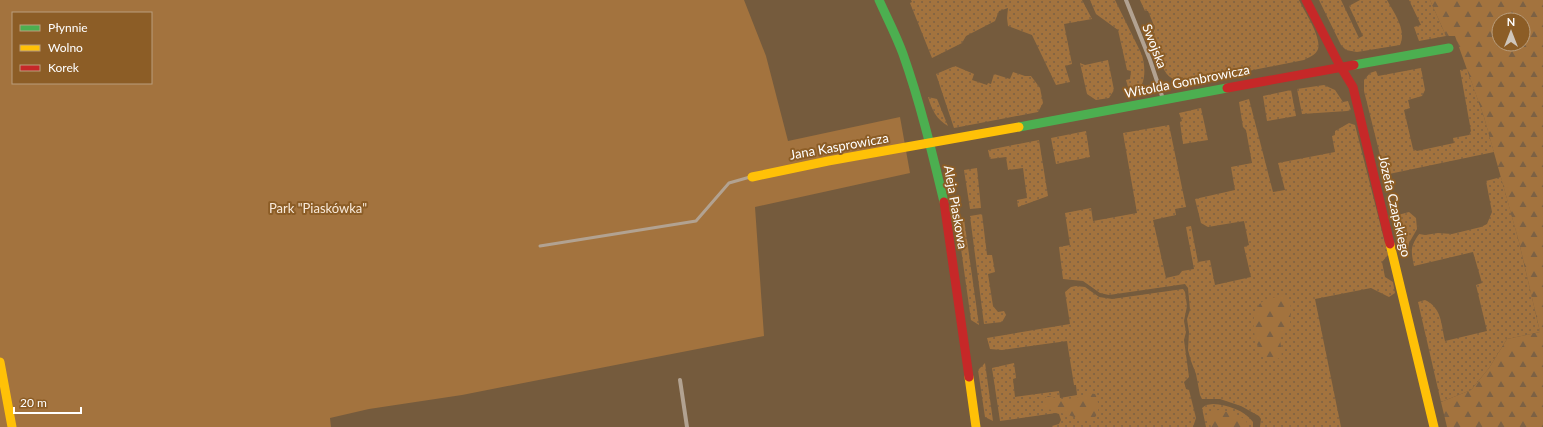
<svg xmlns="http://www.w3.org/2000/svg" width="1543" height="427" font-family="Lato,sans-serif">
<defs>
<pattern id="grass-dots" width="8" height="8" patternUnits="userSpaceOnUse"><rect width="8" height="8" fill="#a3733e"/><path d="M2 2h.1M6 6h.1" fill="none" stroke="#7c6144" stroke-width="1.8" stroke-linecap="round"/></pattern>
<pattern id="forest-firs" width="22" height="20" patternUnits="userSpaceOnUse"><rect width="22" height="20" fill="#a3733e"/><path d="M5 1l3.5 6h-7zM16 11l3.5 6h-7z" fill="#7c6144"/></pattern>
</defs>
<rect width="100%" height="100%" fill="#755b3d"/>
<path fill="url(#grass-dots)" d="M911,0h171l10,19 -28,5 8,40 -7,2 5,16 -14,3 -24,-50 -24,-9 -1,-8 1,-10 -9,3 -4,10 -29,15 -4,7 -30,15 -22,-55 2,-1z
M1090,0h25l27,55c3,11 5,28 -6,37l-8,-5 -2,-7 4,-1 1,-8 -4,-1 -9,-40 -22,-16z
M1140,0h159c5,11 25,40 18,51 -3,5 -8,6 -13,9l-116,23c-7,-1 -13,-2 -18,-6 -9,-7 -14,-30 -18,-41l3,-8 -7,-17h-3z
M1319,0h22l18,38 4,-2 -14,-30 11,-6h27c7,13 20,30 13,45l-43,7 -11,-2 -5,-5z
M1409,0h21l16,36 -27,5 -5,-14 7,-2z
M1108,60l6,30 -5,8 -13,2 -9,-6 -7,-31 5,2z
M955,66l19,8 -2,6 15,5 1,-2 3,1 3,-10 16,5 3,-7 12,4h6l9,12 3,15 -5,9 -84,16 -18,-54z
M1421,68l4,22 -3,6 -14,4 2,8 -6,2 9,39 4,2 37,-8 -1,-5 16,-3 2,-4 -11,-61 7,-1 17,48 10,35 -105,22 2,10 -4,-1 -23,-92v-11l6,-7 6,-2 2,5z
M1324,85l11,5 8,12 5,-1 3,9 -4,1 -45,3 -5,-25z
M1291,90l5,26 -29,5 -4,-25z
M928,97l9,2 11,27c-12,-7 -16,-16 -20,-29z
M1249,99l24,93 12,-2 -7,-27 57,-11 -3,-16 3,-1v-4l14,-8 6,2 33,130 -6,7 3,15 8,5 2,11 -6,4 -18,-9 -56,11 26,128h-81l1,-8 -2,-3 -18,-10 -21,-7h-18l-2,-4 -4,-21 -5,-13 -3,-11 1,-18 -2,-13 3,-9 -2,-22 -3,-4 -76,11 -9,-2 -17,-12 -20,-2 -4,-32 11,-2 -5,-32 26,-5 2,13 44,-8 -14,-80 46,-8 17,82 -11,2 1,6 -23,5 13,58 13,-3 3,-4 12,-2 -8,-42 5,-1 7,36 12,-2 5,25 36,-8 -7,-30 5,-2 -5,-24 -36,6 -7,-4 -6,-24 40,-9 -4,-23 21,-4 -6,-33 -3,-3 -4,-25z
M1201,108l7,32 -25,4 -3,-22 2,-1 -3,-8z
M1086,131l4,26 -34,7 -5,-26z
M1039,140l9,56 -30,11 -1,-7 10,-2 -4,-30 -15,2 -2,-13 -16,2 -2,-9z
M977,168l4,40 -11,1 -6,-39z
M1501,177l18,65 21,90 -33,7 -18,29 -18,22 -30,12 -23,-100 7,-2c17,8 16,24 20,41l42,-10 -11,-46 6,-2 -9,-31 -59,14c-3,-15 -4,-19 5,-32l6,1 13,-2 14,1 29,-7 6,-3 5,-12 -6,-31z
M1409,212l7,6 1,11 -8,14 -2,12 -9,-40z
M982,214l5,41h5l3,17 -7,2 5,32 5,6 6,-1 2,4 -4,7 -18,2 -14,-108z
M964,219l15,106 -8,-5 -14,-100z
M1076,286l9,1 14,10 13,2 71,-10 2,3 2,14 -3,15 2,11 -2,8 5,37 -5,5 2,7 3,1 7,28 -3,9h-140l-1,-1 7,-2 2,-4 -2,-6 -3,-1 -56,8 -8,-53 22,-5 2,15 -3,1 2,18 44,-6 1,7 17,-3 -1,-10h-2l-7,-44 -65,9 -12,-1 -3,-11 83,-14 -5,-32 6,-5z
M985,363l8,58 -8,-4 -7,-47z
M1213,404c15,1 31,6 40,18v5h-47l-4,-19 4,-3z"/>
<path fill="url(#forest-firs)" fill-rule="evenodd" d="M1430,0h113v427h-96l-6,-25 30,-12 18,-22 18,-29 33,-7 -21,-90 -35,-125 -29,-81h-9zM1499,20h24v24h-24z
M1284,296c10,3 6,20 6,29l-10,9c-1,8 3,15 1,23 -24,17 -37,-44 -19,-55 6,-4 15,-5 22,-6z
M1089,393l6,1c5,9 6,24 -7,27 -3,0 -6,-1 -9,-2 -11,-5 -22,-7 -34,-11l-2,-4 1,-5 4,-3 15,4 16,-3z
M1219,410l16,4 11,6 2,7h-37l-3,-11 2,-5z"/>
<path fill="#a3733e" fill-rule="evenodd" d="M0,0h744l22,56 22,85 112,-24 10,56 -155,34 9,129 -302,59 -93,14 -39,9 1,9h-331zM13,13h138v70h-138z"/>
<g fill="none" stroke-linecap="round" stroke-linejoin="round">
<path stroke="#b2a291" stroke-width="3" d="M540,246l156,-25 33,-38 21,-6"/>
<path stroke="#b2a291" stroke-width="4" d="M1126,0l24,60 13,39
M680,380l7,47"/>
<path stroke="#4caf50" stroke-width="9" d="M879,0c8,18 17,35 24,54 17,48 29,98 41,148
M1354,65l95,-17
M1019,127l208,-39"/>
<path stroke="#ffc107" stroke-width="9" d="M752,177l76,-16 191,-34
M1390,244l44,183
M0,362l12,65
M969,377l7,50"/>
<path stroke="#c62828" stroke-width="9" d="M1306,0l34,66 13,21 37,157
M1227,88l127,-23
M944,202l25,175"/>
</g>
<g text-anchor="middle" stroke-width="4" stroke-linejoin="round" paint-order="stroke">
<g font-size="13" fill="#fff" stroke="#8c5d26">
<text transform="translate(1155 46) rotate(69)" y="5">Swojska</text>
<text transform="translate(1187 81) rotate(-11)" y="5">Witolda Gombrowicza</text>
<text transform="translate(839 146) rotate(-10)" y="5">Jana Kasprowicza</text>
<text transform="translate(1395 206) rotate(77)" y="5">Józefa Czapskiego</text>
<text transform="translate(956 207) rotate(80)" y="5">Aleja Piaskowa</text>
</g>
<g font-size="13" fill="#f8e9d9" stroke="#8c5d26">
<text x="318" y="213">Park "Piaskówka"</text>
</g>
</g>
<rect x="12" y="12" width="140" height="72" fill="#8c5d26" stroke="#ba9e7d"/>
<rect x="20" y="25" width="20" height="6" fill="#4caf50" stroke="#ba9e7d"/>
<text x="48" y="32" font-size="12" fill="#ffffff">Płynnie</text>
<rect x="20" y="45" width="20" height="6" fill="#ffc107" stroke="#ba9e7d"/>
<text x="48" y="52" font-size="12" fill="#ffffff">Wolno</text>
<rect x="20" y="65" width="20" height="6" fill="#c62828" stroke="#ba9e7d"/>
<text x="48" y="72" font-size="12" fill="#ffffff">Korek</text>
<g transform="translate(1511 32)"><circle r="19" fill="#8c5d26" stroke="#ba9e7d"/>
<path d="M0-3L7 15L0 10L-7 15Z" fill="#cfc6bb"/>
<text y="-6" font-size="11" font-weight="bold" text-anchor="middle" fill="#ffffff">N</text>
</g>
<path d="M14 407v6h67v-6" fill="none" stroke="#ffffff" stroke-width="2"/>
<text x="20" y="407" font-size="12" fill="#ffffff" stroke="#8c5d26" stroke-width="3" paint-order="stroke">20 m</text>
</svg>
